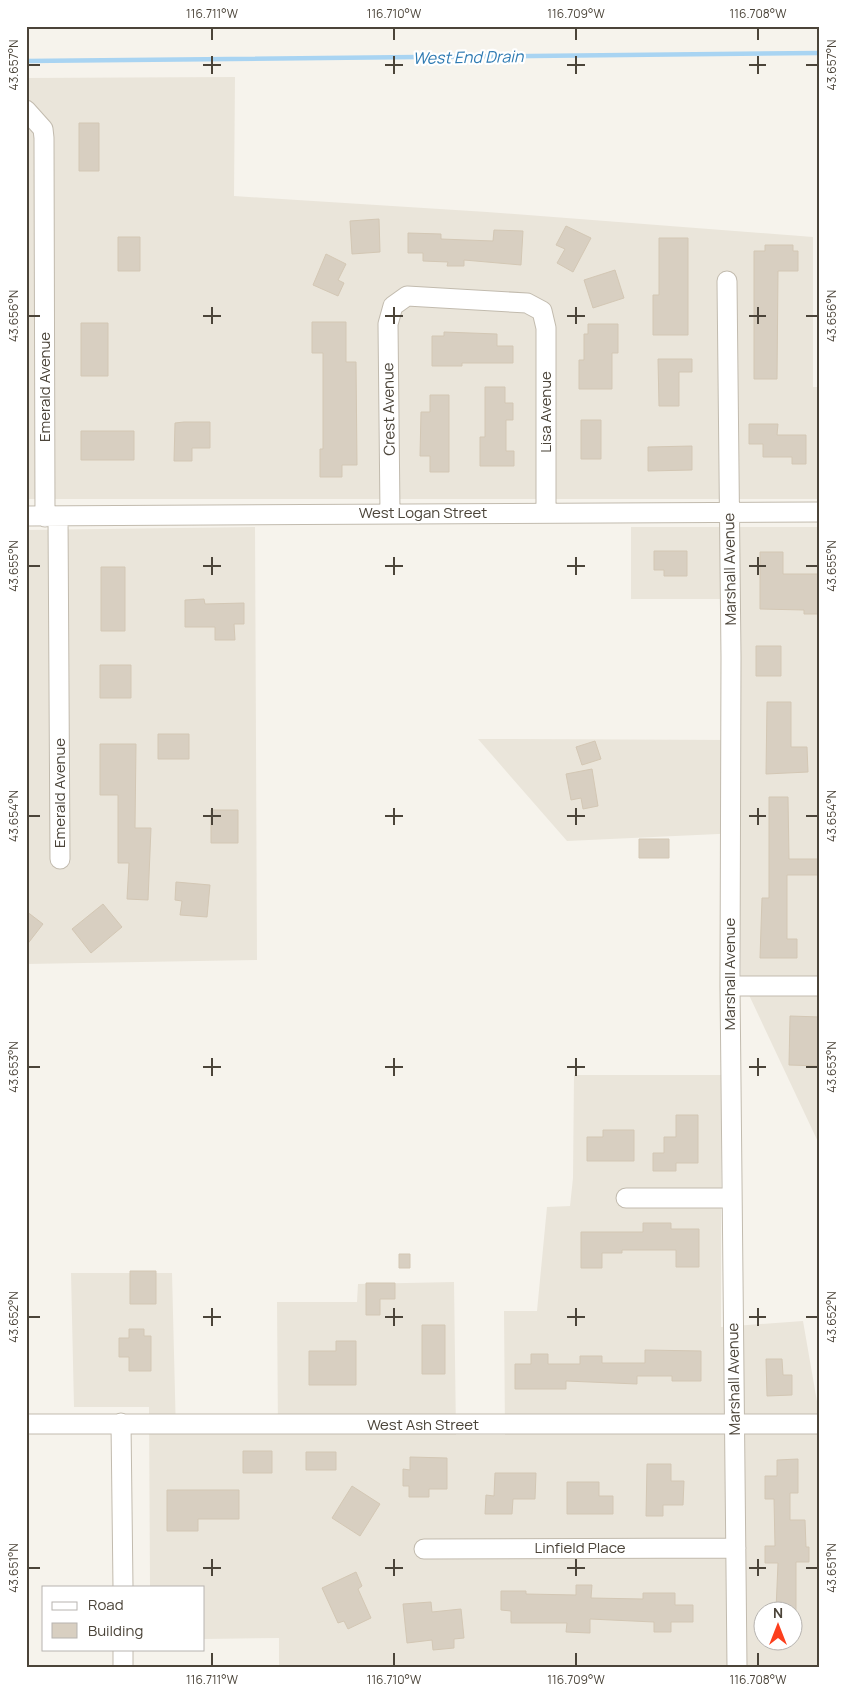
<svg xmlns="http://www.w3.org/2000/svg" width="846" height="1693" font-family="Manrope,sans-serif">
<rect width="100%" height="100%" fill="#f6f3ec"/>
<path fill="#eae5da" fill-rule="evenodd" d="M235,77l-1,119 253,16 326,25v150h7v112h-794v-421z
M255,527l2,433 -231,4v-434z
M631,527h189v619l-79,-168 -1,-145 -173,8 -89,-102 259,1 -1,-141h-105z
M574,1075h147v252l82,-6 17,98v248h-541v-29l-75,1v-52h-54l-1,-180h-75l-3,-134h101l4,161 102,-1 -1,-131h80l1,-18 96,-2 2,153h49l-1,-124h33l10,-104 23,-1 3,-28zM764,1610h30v30h-30z"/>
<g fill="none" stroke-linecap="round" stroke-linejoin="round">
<path stroke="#a9d4f2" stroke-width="4.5" d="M26,61l794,-8"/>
</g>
<path fill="#d8cfc1" stroke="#d3c7b4" d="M79,123h20v48h-20z
M379,219l1,33 -28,2 -2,-33z
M566,226l25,12 -18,34 -16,-9 8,-14 -9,-4z
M494,230l29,1 -2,34 -57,-5v6h-17l1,-4 -25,-1v-8h-15v-20l33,1v5l52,2z
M118,237h22v34h-22z
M659,238h29v97h-35v-40h6z
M765,245h28v6h5v20h-20l-1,108h-23v-128h11z
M326,254l20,10 -8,16 6,3 -6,13 -25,-11z
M615,270l9,28 -31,10 -9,-28z
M312,322h34v40h10l1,103h-15v12h-22v-28h3v-96h-11z
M81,323h27v53h-27z
M588,324h30v29h-6v36h-33v-29h5v-26h4z
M444,332l53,2v12h16v17h-51v3h-30v-30h12z
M658,359h34v13h-13v34h-20z
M485,387h20v16h8v17h-7v31h8v15h-34v-29h5z
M430,395h19v77h-19v-16h-10l1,-44h9z
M581,420h20v39h-20z
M184,422h26v26h-18v13h-18l1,-38z
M749,424h29l-1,11h29v29h-14v-7h-29v-13h-14z
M81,431h53v29h-53z
M692,446v24l-44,1v-24z
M654,551h33v25h-23v-6h-10z
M760,552h23v22h37v40h-16v-4l-44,-1z
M101,567h24v64h-24z
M204,599l1,5 39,-1v21h-10l1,16h-20v-13h-30v-27z
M756,646h25v30h-25z
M100,665h31v33h-31z
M767,702h24v45h16l1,25 -42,2z
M158,734h31v25h-31z
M595,741l6,18 -19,6 -6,-18z
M100,744h36l-1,84h16l-3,72 -21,-1 2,-36h-11v-68h-18z
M592,769l6,37 -15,3 -2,-11 -10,2 -5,-26z
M769,797h19l1,62h31v16h-33v64h10v19h-37l2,-60h7z
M211,810h27v33h-27z
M639,839h30v19h-30z
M176,882l34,3 -3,32 -27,-2 2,-14 -7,-1z
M103,904l19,23 -31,26 -19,-24z
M26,911l17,13 -17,22z
M790,1016l30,1v49l-31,-1z
M676,1115h22v48h-22v8h-23v-18h11v-16h12z
M603,1130h31v31h-47v-24h16z
M643,1223h28v6h28v38h-23v-17h-54v3h-20v15h-21v-36h62z
M399,1254h11v14h-11z
M130,1271h26v33h-26z
M366,1283h29v16h-15v16h-14z
M422,1325h23v49h-23z
M129,1329h15v7h7v35h-22v-14h-10v-19h10z
M336,1341h20v44h-47v-34h27z
M645,1350l56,1v30h-29v-5h-35v8l-71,-3v8h-51v-25h16v-10h17v10h32v-8h22v7h43z
M766,1359h16l1,16h9v20l-25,1z
M243,1451h29v22h-29z
M306,1452h30v18h-30z
M410,1457l37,1v31h-18v8h-20v-11h-6v-17l7,1z
M798,1459v34h-8v27h15l1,27h3v15h-13v48h-20l2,-47h-13v-17h10l-1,-47h-9v-23h12v-16z
M647,1464h24v17h13l-1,24h-20v11h-17z
M495,1473h41l-1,26h-22l-1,15h-27l1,-19 8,1z
M567,1482h32v14h14v18h-46z
M352,1486l28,18 -20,32 -28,-18z
M167,1490h72v29h-41v12h-31z
M356,1572l6,14 -4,3 13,29 -23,11 -4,-8 -6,2 -16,-35z
M576,1585h16l-1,13 52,1v-6h32v12h18v17h-22v10h-17v-10l-64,-3v14l-24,-1 1,-9h-56v-12l-10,-1v-19h25v3l50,1z
M431,1602l1,10 29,-3 3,29 -10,1v9l-21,2 -1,-10 -25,3 -4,-39z"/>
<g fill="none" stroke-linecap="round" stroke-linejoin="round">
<defs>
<path id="minor" d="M26,110l17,19 1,9 1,379
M727,281l4,376 -1,329 7,681
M390,513l-2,-189 5,-18 14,-10 120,7 15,8 4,17v185
M26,516l794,-4
M58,516l2,343
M730,986h90
M626,1198h106
M121,1423l2,164
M26,1424h794
M424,1549l312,-1
M123,1649v18"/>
</defs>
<use href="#minor" stroke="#c2bbae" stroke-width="21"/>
<use href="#minor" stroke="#fff" stroke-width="19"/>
</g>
<path fill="none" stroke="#4b4439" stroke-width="2" d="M212,28v12M394,28v12M576,28v12M758,28v12M212,56v18M394,56v18M576,56v18M758,56v18M28,65h12M203,65h18M385,65h18M567,65h18M749,65h17M806,65h12M212,307v17M394,307v17M576,307v17M758,307v17M28,316h12M203,316h18M385,316h18M567,316h18M749,316h17M806,316h12M212,557v18M394,557v18M576,557v18M758,557v18M28,566h12M203,566h18M385,566h18M567,566h18M749,566h17M806,566h12M212,808v17M394,808v17M576,808v17M758,808v17M28,816h12M203,816h18M385,816h18M567,816h18M749,816h17M806,816h12M212,1058v18M394,1058v18M576,1058v18M758,1058v18M28,1067h12M203,1067h18M385,1067h18M567,1067h18M749,1067h17M806,1067h12M212,1308v18M394,1308v18M576,1308v18M758,1308v18M28,1317h12M203,1317h18M385,1317h18M567,1317h18M749,1317h17M806,1317h12M212,1559v17M394,1559v17M576,1559v17M758,1559v17M28,1568h12M203,1568h18M385,1568h18M567,1568h18M749,1568h17M806,1568h12M212,1653v13M394,1653v13M576,1653v13M758,1653v13"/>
<g text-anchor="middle" stroke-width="4.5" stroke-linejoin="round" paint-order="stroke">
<g font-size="15" fill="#4b4439" stroke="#fff">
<text transform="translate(45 387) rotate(-90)" y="5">Emerald Avenue</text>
<text transform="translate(389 409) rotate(-91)" y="5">Crest Avenue</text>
<text transform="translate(546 412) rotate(-90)" y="5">Lisa Avenue</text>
<text x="423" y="518">West Logan Street</text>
<text transform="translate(730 569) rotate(-91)" y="5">Marshall Avenue</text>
<text transform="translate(60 793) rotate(-90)" y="5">Emerald Avenue</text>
<text transform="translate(730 974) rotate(-90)" y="5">Marshall Avenue</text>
<text transform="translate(734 1379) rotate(-91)" y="5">Marshall Avenue</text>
<text x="423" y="1430">West Ash Street</text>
<text x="580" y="1553">Linfield Place</text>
</g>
<g font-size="16" font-style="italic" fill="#2e7ab2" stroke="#fff">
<text transform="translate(468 57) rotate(-1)" y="6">West End Drain</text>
</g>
</g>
<rect width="846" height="1693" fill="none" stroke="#ffffff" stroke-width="55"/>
<rect x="42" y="1586" width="162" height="65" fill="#ffffff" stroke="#b7b4b0"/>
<rect x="52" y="1602" width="25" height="8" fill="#ffffff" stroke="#b7b4b0"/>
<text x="88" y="1610" font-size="15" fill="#4b4439">Road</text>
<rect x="52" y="1623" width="25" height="15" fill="#d8cfc1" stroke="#b7b4b0"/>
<text x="88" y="1636" font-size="15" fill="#4b4439">Building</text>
<g transform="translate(778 1626)"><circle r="24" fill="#ffffff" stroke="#b7b4b0"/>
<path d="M0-4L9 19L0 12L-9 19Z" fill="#fc3f1d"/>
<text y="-8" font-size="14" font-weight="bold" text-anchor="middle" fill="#4b4439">N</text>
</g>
<rect x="28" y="28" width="790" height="1638" fill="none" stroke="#4b4439" stroke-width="2"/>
<g font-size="12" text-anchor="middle" fill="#4b4439">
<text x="212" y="18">116.711°W</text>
<text x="394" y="18">116.710°W</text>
<text x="576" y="18">116.709°W</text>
<text x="758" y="18">116.708°W</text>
<text transform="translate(14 65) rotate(-90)" y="4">43.657°N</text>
<text transform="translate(832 65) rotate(-90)" y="4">43.657°N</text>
<text transform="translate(14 316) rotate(-90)" y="4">43.656°N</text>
<text transform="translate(832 316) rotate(-90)" y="4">43.656°N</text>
<text transform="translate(14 566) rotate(-90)" y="4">43.655°N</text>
<text transform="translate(832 566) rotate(-90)" y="4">43.655°N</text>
<text transform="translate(14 816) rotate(-90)" y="4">43.654°N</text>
<text transform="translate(832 816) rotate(-90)" y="4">43.654°N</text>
<text transform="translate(14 1067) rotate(-90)" y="4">43.653°N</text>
<text transform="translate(832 1067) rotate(-90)" y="4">43.653°N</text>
<text transform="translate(14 1317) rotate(-90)" y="4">43.652°N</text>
<text transform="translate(832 1317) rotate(-90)" y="4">43.652°N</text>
<text transform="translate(14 1568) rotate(-90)" y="4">43.651°N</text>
<text transform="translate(832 1568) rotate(-90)" y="4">43.651°N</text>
<text x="212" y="1684">116.711°W</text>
<text x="394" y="1684">116.710°W</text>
<text x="576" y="1684">116.709°W</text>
<text x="758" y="1684">116.708°W</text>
</g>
</svg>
